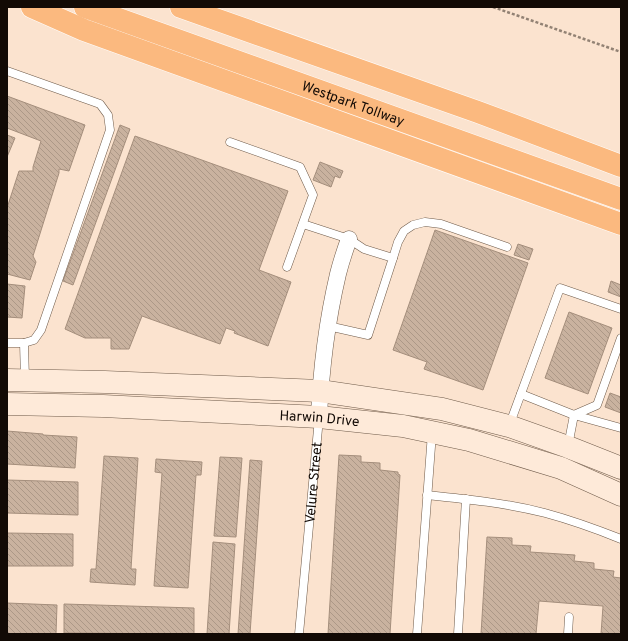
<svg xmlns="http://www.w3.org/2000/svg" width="628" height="641" font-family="Overpass,sans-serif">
<defs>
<pattern id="building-back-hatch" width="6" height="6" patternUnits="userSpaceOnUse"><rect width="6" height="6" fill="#c9b29f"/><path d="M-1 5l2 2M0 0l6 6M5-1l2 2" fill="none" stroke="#ac9887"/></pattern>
</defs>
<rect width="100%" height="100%" fill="#fbe3cf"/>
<path fill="url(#building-back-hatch)" stroke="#a48e7c" d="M7,96l78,29 -16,46 -10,-2v4l-26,83 3,6 -6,18 -23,-6v-66l12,-37h14v-4l8,-26 -34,-13z
M120,125l10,4 -57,156 -10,-4z
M7,135l8,3 -8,19z
M135,136l153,55 -29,79 32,12 -23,64 -34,-13 1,-2 -9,-3 -6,16 -78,-28 -13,33h-18v-11h-26l-20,-9z
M320,162l23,9 -3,7 -5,-2 -4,11 -18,-7z
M435,230l93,33 -45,127 -59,-21 3,-7 -34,-12z
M518,244l15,5 -4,11 -15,-5z
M611,281l10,4v12l-13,-5z
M7,284l18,2 -3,32 -15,-1z
M569,312l43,16 -24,66 -43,-16z
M610,393l11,4v16l-16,-6z
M7,431l36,3v1l34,2 -2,31 -68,-4z
M339,455l22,1v6l19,1v7l18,2v2l2,1 -10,159h-62z
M104,456l34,2 -7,111h5l-1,16 -45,-3 1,-13h5z
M220,457l22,1 -6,79 -22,-1z
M156,459l46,3 -1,13h-5l-8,113 -34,-2 8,-113 -7,-1z
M250,460l12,1 -12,173h-12z
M7,480l71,2v33l-71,-2z
M7,533l66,1v32h-66z
M487,537l25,1v7l19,1 -1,6 45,3 -1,6 20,2v6l20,2 -1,6 8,1v56h-20l2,-28 -64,-5 -3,33h-55z
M213,542l22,2 -6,90h-22z
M7,603l50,2 -1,29h-49z
M64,604l130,4v26l-130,-1z"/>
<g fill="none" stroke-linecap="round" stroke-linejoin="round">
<defs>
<g id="service">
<path d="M7,71l93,33 8,11 2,15 -69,200 -7,10 -10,3h-17"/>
<path d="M230,142l70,25 13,28 -26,72"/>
<path d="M303,224l46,15 15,10 29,9 -25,77 -40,-9"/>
<path d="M393,258l5,-16 6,-11 9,-6 12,-3 16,2 66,23"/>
<path d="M24,343l1,37"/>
<path d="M521,394l53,21 47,13"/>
<path d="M509,426l51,-138 61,21"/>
<path d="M568,446l6,-31 23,-10 24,-67"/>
<path d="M427,495c39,4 79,8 118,18 26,7 51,16 76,26"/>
<path id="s1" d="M299,634l20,-216"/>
<path d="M417,634l15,-201"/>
<path d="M458,634l8,-135"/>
<path d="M568,634l1,-17"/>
</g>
<path id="minor" d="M319,417c2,-48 8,-96 19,-143 3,-12 7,-24 11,-35"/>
<g id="secondary">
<path d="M7,380l98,2 215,9 122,18 67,17 59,21 53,21"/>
<path id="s2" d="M7,404l96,2 216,11 84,9 66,14 92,28 60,27"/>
</g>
<g id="motorway">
<path d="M32,7l52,23 537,194"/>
<path id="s3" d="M85,7l536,192"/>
<path d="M181,7l297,105 143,54"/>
</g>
</defs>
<use href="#service" stroke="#6f5b4a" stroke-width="9"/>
<use href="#minor" stroke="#6f5b4a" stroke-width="17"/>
<use href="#secondary" stroke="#6f5b4a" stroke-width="23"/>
<use href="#motorway" stroke="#fff" stroke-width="23"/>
<path stroke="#928274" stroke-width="2.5" stroke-dasharray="3 2" stroke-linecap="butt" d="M493,7l128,45"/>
<use href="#service" stroke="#fff" stroke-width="8"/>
<use href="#minor" stroke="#fff" stroke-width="16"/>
<use href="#secondary" stroke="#feead9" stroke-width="22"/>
<use href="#motorway" stroke="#fbb97f" stroke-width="22"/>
</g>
<g text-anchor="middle" stroke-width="3.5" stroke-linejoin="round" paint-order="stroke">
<g font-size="14" fill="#120a05" stroke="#fdf3eb">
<text dy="5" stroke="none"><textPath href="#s3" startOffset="285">Westpark Tollway</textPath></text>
<text dy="5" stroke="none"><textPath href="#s2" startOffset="313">Harwin Drive</textPath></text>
<text dy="5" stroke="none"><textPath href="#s1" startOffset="152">Velure Street</textPath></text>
</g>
</g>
<rect width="628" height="641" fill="none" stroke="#120a05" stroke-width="16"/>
</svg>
